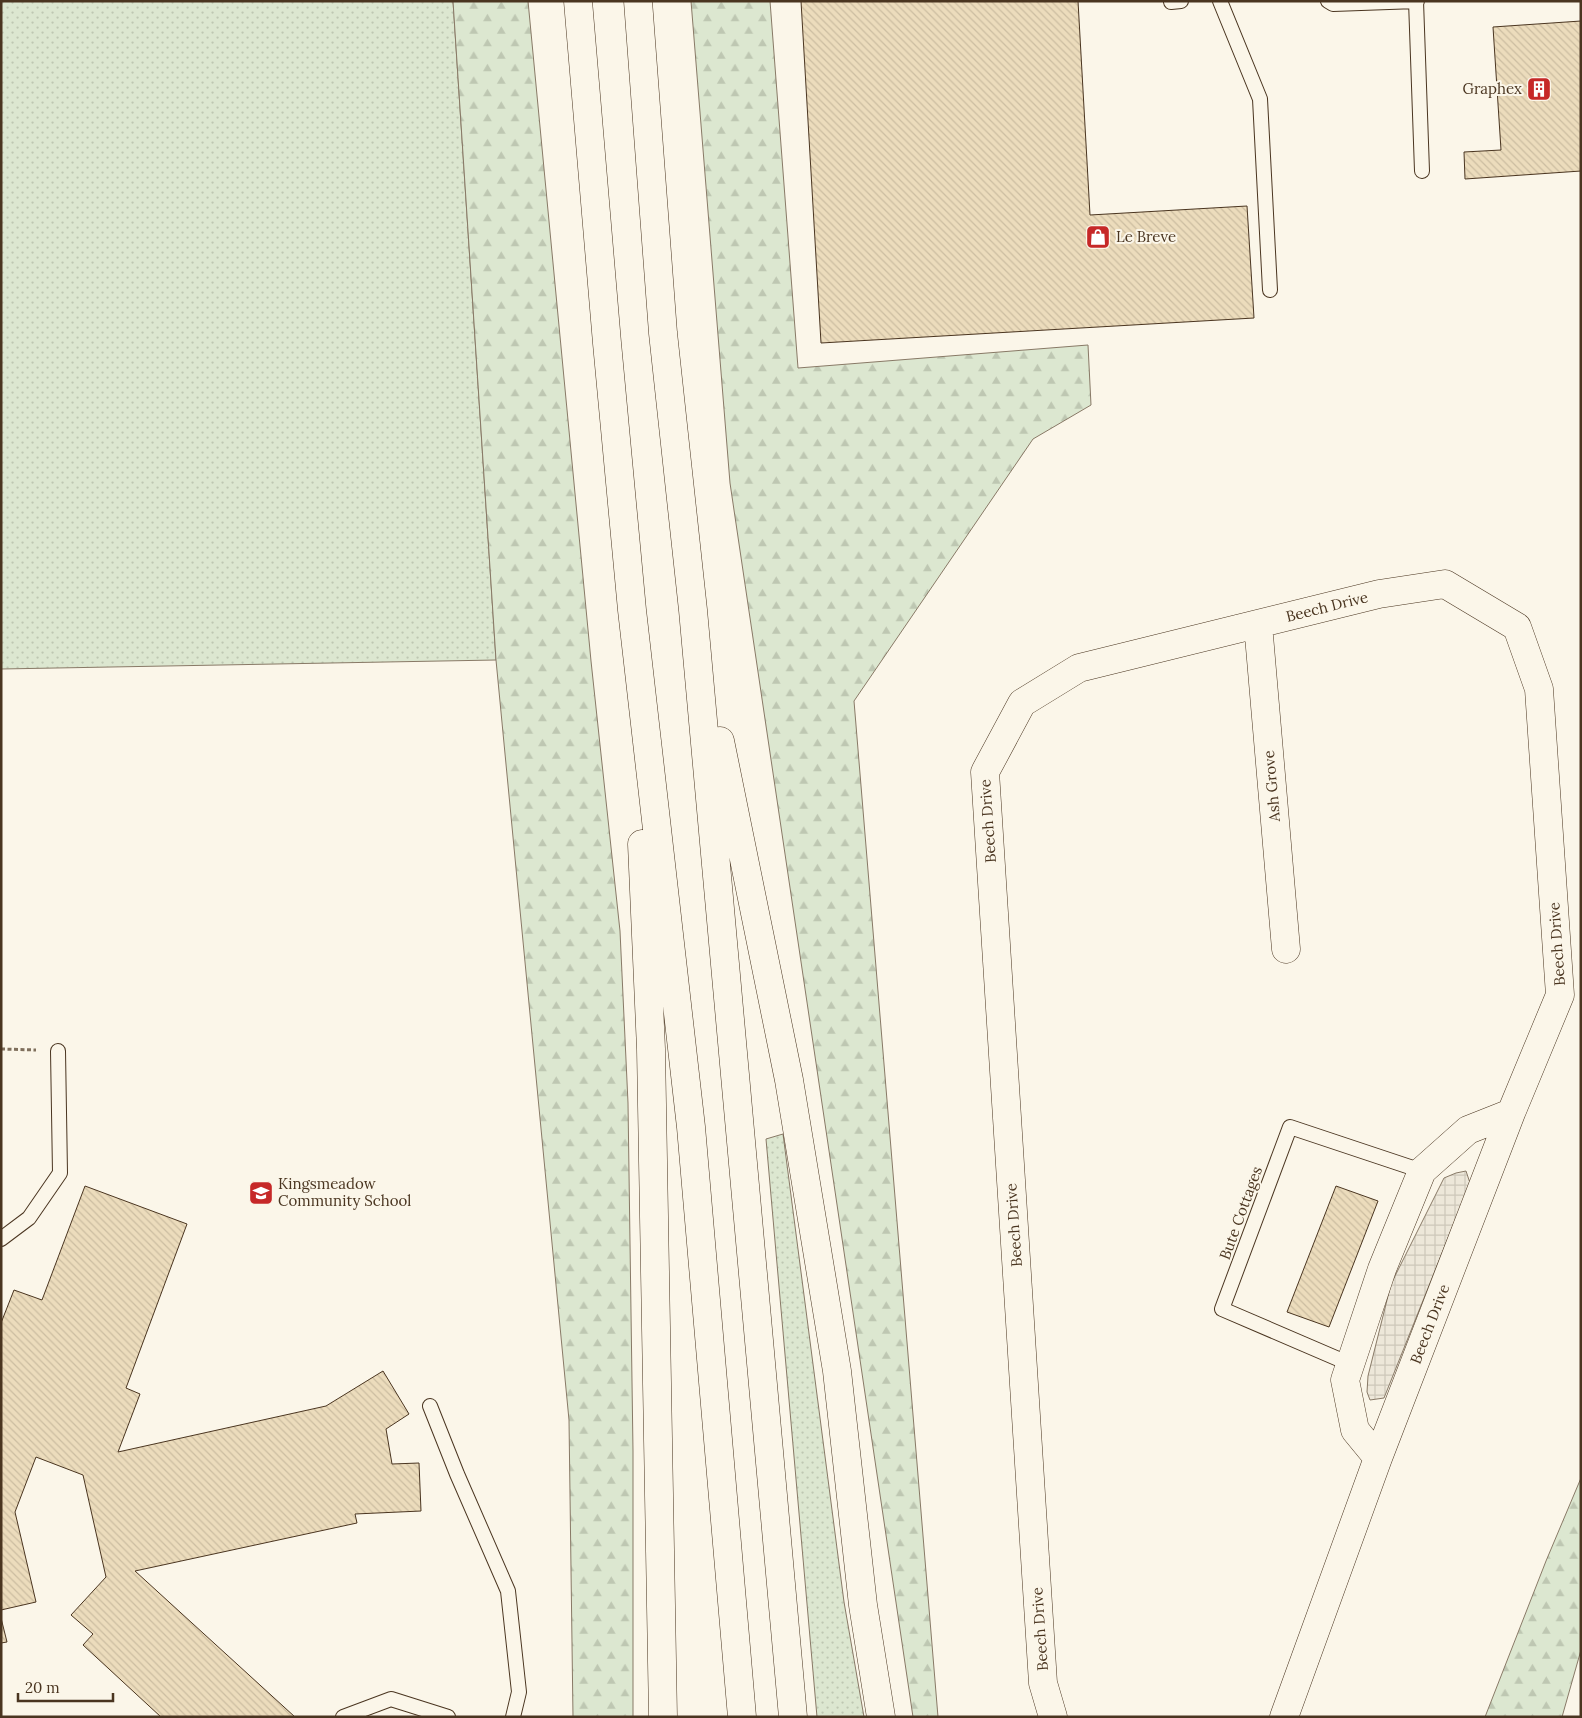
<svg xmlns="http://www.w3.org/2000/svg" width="1582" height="1718" font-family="Lora,serif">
<defs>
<pattern id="grass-dots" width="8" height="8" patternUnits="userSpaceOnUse" patternTransform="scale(1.25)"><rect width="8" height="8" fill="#dce7d0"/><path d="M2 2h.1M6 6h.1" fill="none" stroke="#bec7b2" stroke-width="1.8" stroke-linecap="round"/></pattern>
<pattern id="forest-firs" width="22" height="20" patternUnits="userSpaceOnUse" patternTransform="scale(1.25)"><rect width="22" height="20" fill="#dce7d0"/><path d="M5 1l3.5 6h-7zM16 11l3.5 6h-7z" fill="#bec7b2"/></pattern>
<pattern id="plaza-grid" width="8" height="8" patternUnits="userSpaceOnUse" patternTransform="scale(1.25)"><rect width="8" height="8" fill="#ede7d9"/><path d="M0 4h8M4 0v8" fill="none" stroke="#cdc7ba"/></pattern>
<pattern id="building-back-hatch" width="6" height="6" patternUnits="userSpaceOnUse" patternTransform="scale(1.25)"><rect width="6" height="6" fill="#ecdcbc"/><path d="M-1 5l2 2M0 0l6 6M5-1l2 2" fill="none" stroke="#ccbda1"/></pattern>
</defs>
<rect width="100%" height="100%" fill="#fbf6e9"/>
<path fill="url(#grass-dots)" stroke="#887966" d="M1,1h452l43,659 -495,9z
M783,1134l61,468 20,115h-47l-51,-578z"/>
<path fill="url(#forest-firs)" stroke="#887966" d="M453,1h75l63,660 29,270 8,172 5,348v266h-60l-4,-297 -73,-760z
M691,1h79l28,367 290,-23 3,60 -58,34 -179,262 84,1016h-25l-183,-1234z
M1581,1478v172l-19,67h-77l61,-156z"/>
<path fill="url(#plaza-grid)" stroke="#887966" d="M1466,1171l4,12 -86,215 -14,2 -3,-8 1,-16 23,-92 53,-106 12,-5z"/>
<path fill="url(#building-back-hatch)" stroke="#4a3520" d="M801,1h277l12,214 157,-9 7,112 -433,25z
M1581,21v150l-116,8 -1,-27 37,-2 -8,-123z
M85,1186l102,38 -61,164 14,6 -22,58 208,-46 57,-35 26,43 -23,15 6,35 27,-1 2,48 -66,3 2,9 -222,48 160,146h-134l-78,-72 10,-11 -22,-19 35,-38 -23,-102 -47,-18 -21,55 21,90 -35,8v-287l13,-33 28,10z
M1336,1186l42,15 -49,126 -42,-15z
M1,1618l6,24 -6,1z"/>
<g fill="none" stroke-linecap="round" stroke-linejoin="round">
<defs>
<path id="service" d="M1220,1l40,98 10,191
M1328,1l5,3 84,-3
M1416,1l6,170
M1171,2l10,-1
M1,1239l28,-21 31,-45 -2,-122
M1350,1364l-128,-55 68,-182 132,44
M430,1406l27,68 51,117 11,101 -6,25
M343,1717l48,-18 57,18"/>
<path id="minor" d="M1258,624l28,325
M1378,1458l-23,-28 -10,-50 37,-111 40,-98 46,-41 43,-17
M1053,1717l-10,-34 -58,-911 37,-69 57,-35 300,-74 66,-10 72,43 22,62 21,306 -49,118 -133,345 -94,259"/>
<path id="trunk" d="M578,1l29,342 25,267 59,517 51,590
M638,1l25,332 30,277 100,1107
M720,741l69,339 48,291 26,234 18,112
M642,844l9,205 12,668"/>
</defs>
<use href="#service" stroke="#4a3520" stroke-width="16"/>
<use href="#minor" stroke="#4a3520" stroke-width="29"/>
<use href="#trunk" stroke="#4a3520" stroke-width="29"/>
<path stroke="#7f6f5c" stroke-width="3" stroke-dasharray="4 2.5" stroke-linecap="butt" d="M1,1049l35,1"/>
<use href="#service" stroke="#fbf6e9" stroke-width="14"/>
<use href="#minor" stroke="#fbf6e9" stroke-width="28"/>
<use href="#trunk" stroke="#fbf6e9" stroke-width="28"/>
</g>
<defs>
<symbol id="building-square" viewBox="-11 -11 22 22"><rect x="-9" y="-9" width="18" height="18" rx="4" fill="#c62828" stroke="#fbf6e9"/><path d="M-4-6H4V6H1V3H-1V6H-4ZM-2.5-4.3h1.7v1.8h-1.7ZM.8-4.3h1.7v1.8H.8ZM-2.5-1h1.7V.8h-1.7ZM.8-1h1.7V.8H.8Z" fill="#fff"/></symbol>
<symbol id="shop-square" viewBox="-11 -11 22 22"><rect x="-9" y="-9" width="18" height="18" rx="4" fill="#c62828" stroke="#fbf6e9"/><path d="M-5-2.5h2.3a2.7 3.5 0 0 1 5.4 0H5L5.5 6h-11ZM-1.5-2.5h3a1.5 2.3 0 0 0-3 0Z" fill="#fff"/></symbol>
<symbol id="school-square" viewBox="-11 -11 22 22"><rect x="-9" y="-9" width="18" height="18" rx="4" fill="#c62828" stroke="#fbf6e9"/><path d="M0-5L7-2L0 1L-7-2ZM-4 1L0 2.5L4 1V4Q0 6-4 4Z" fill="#fff"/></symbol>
</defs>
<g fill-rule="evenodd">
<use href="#building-square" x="1525" y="75" width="28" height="28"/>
<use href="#shop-square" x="1084" y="223" width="28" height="28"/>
<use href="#school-square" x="247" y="1179" width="28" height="28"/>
</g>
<g text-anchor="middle" stroke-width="4" stroke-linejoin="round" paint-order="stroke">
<g font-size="15" fill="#4a3520" stroke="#fbf6e9" text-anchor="start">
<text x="1522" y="94" text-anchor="end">Graphex</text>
<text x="1116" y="242">Le Breve</text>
<text x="278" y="1189">Kingsmeadow<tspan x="278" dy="17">Community School</tspan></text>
</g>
<g font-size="15" fill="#4a3520" stroke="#fbf6e9">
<text transform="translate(1327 607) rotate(-14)" y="5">Beech Drive</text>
<text transform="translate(1272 786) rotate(-95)" y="5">Ash Grove</text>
<text transform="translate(988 821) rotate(-94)" y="5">Beech Drive</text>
<text transform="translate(1557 944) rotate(-94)" y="5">Beech Drive</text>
<text transform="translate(1241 1213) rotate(-70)" y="5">Bute Cottages</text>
<text transform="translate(1014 1225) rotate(-94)" y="5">Beech Drive</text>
<text transform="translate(1430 1324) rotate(-69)" y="5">Beech Drive</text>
<text transform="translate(1040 1629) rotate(-94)" y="5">Beech Drive</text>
</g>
</g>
<rect width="1582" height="1718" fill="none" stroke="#4a3520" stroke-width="5"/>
<path d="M18 1693v8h95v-8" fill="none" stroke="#4a3520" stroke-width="2.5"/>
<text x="25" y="1693" font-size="15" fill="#4a3520" stroke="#fbf6e9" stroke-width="4" paint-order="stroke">20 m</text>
</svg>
